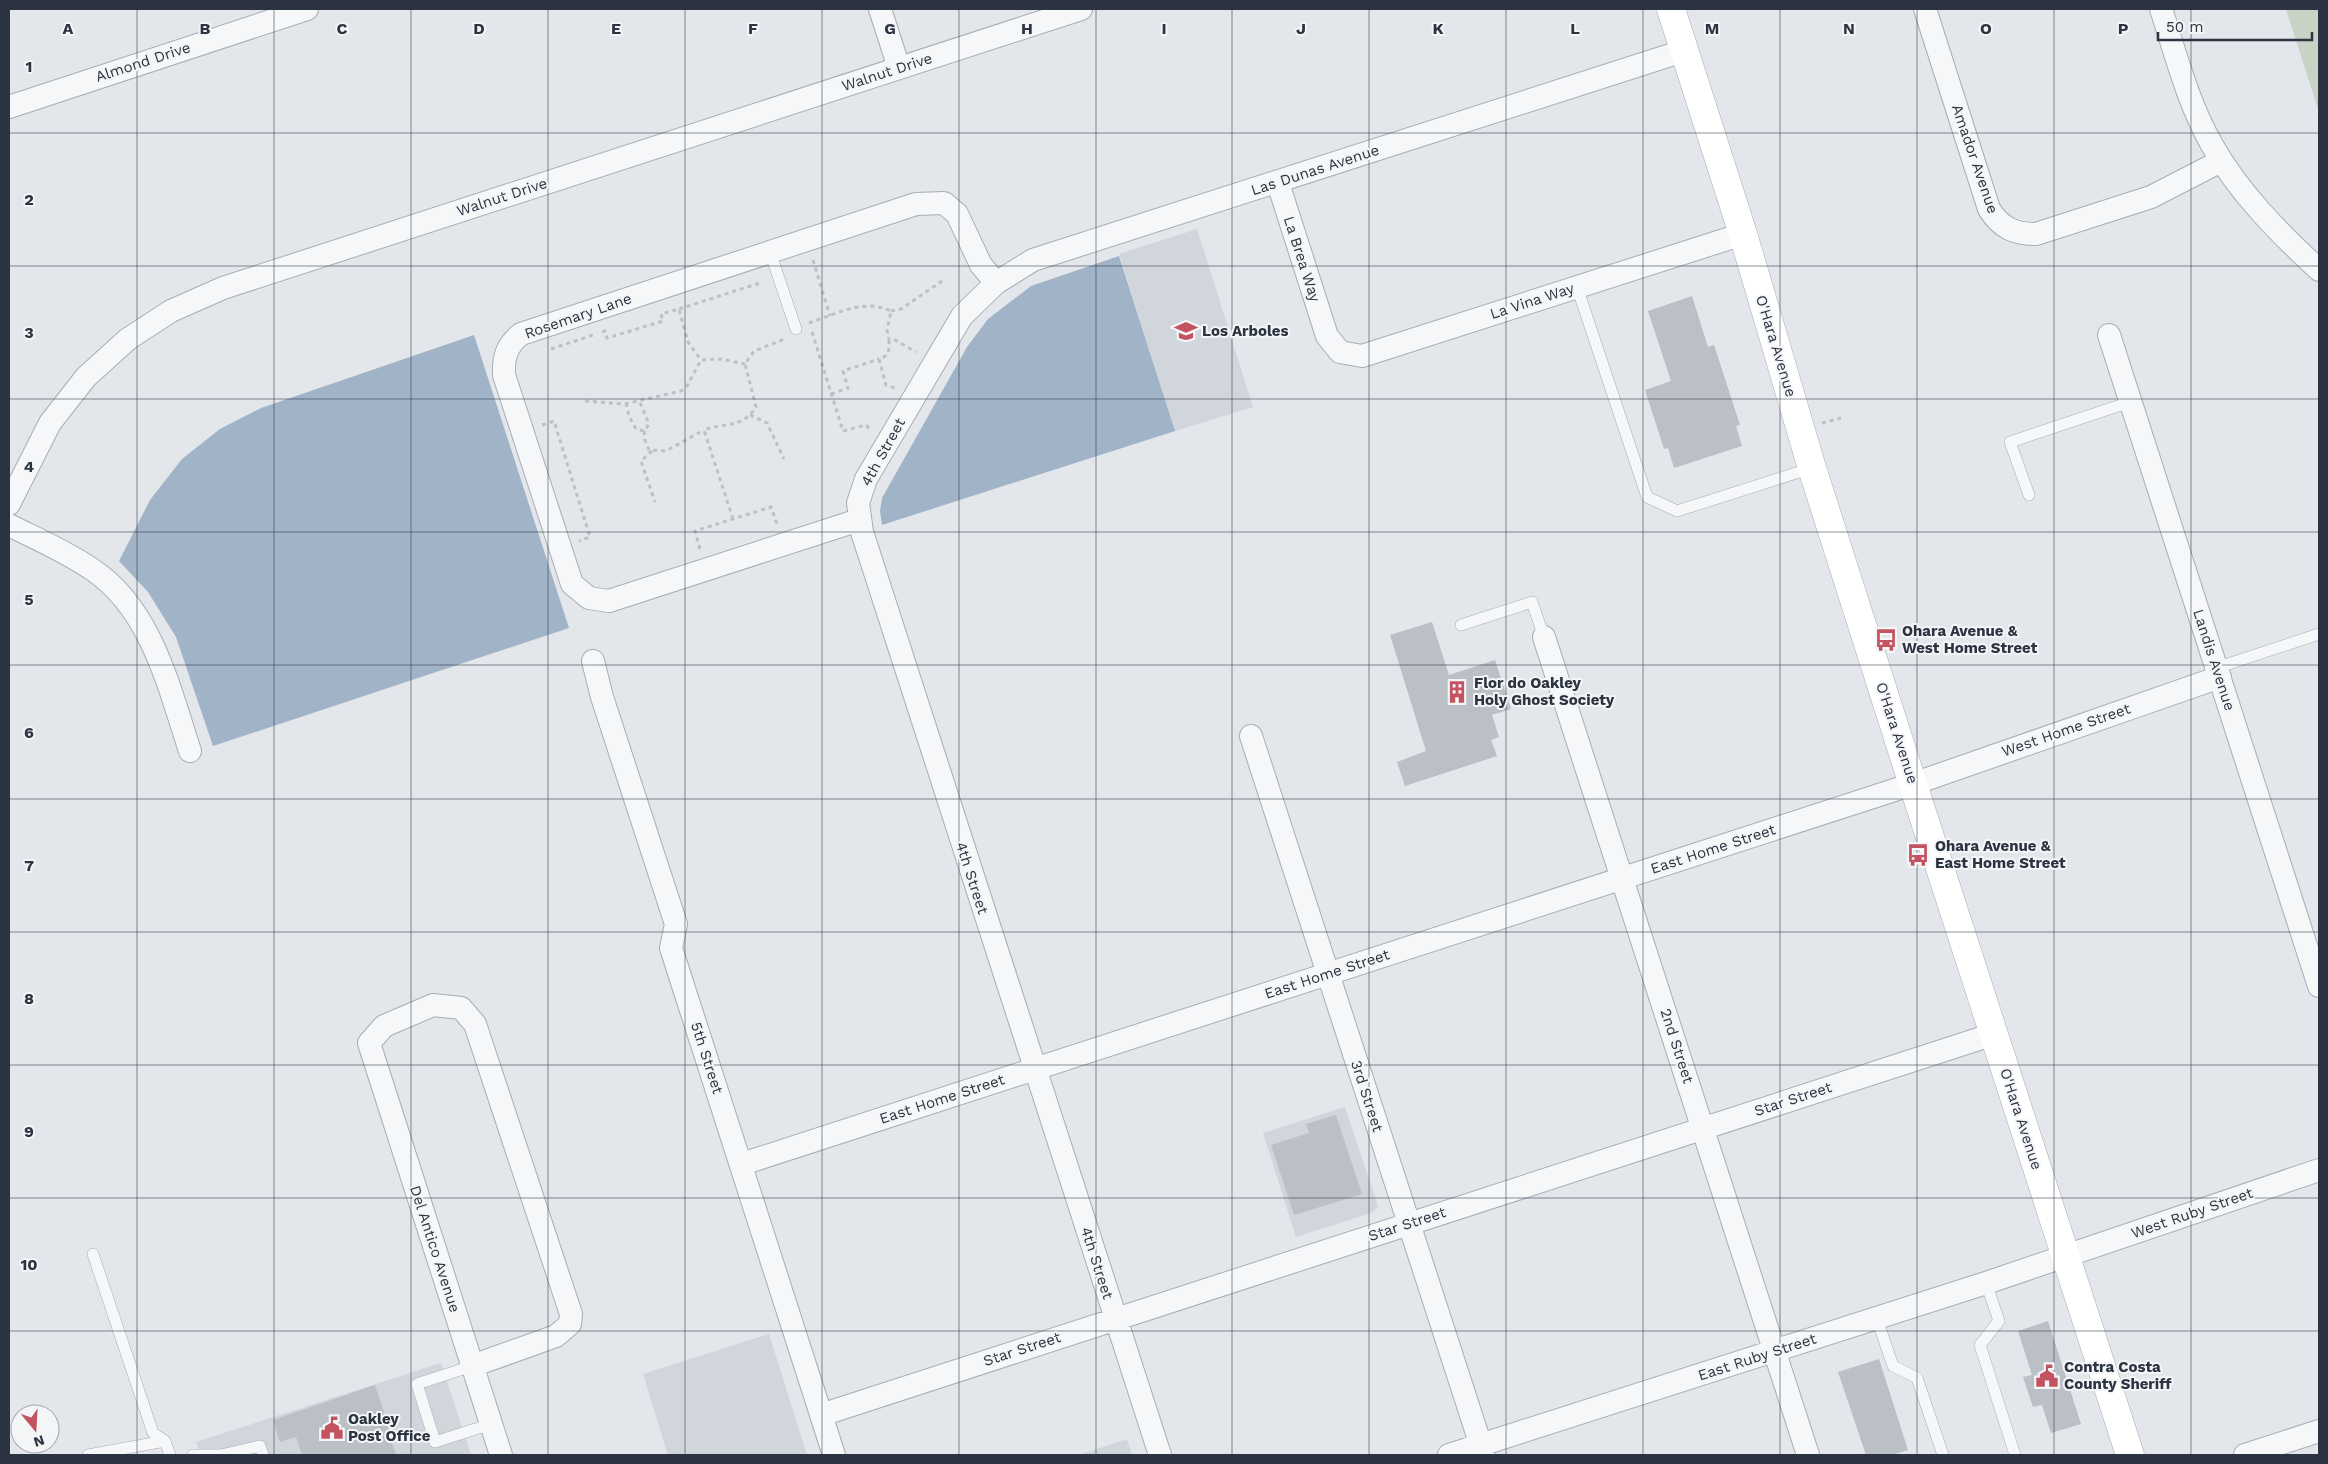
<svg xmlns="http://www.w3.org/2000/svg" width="2328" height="1464" font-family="'Work Sans',sans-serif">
<rect width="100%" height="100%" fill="#e3e6ea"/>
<path fill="#d1d5dc" d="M1197,229l56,178 -78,24 -56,-177z
M1345,1107l33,99 -4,6 -78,25 -33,-104z
M769,1334l38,121h-139l-25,-81z
M441,1363l30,92h-271l-4,-13z
M1127,1439l5,16h-53z"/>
<path fill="#c8d3c5" d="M2286,9h33v103z"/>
<path fill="#a1b3c7" d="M1119,256l56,175 -293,94 -2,-14 2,-13 85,-151 21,-28 43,-33z
M474,335l95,293 -356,118 -37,-109 -28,-45 -29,-31 31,-61 32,-41 38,-30 41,-21z"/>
<path fill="#bbbfc6" d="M1692,296l16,51 6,-2 26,80 -4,1 6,20 -68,22 -6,-20 -4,1 -19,-59 26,-9 -23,-70z
M1432,622l17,53 46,-15 16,49 -19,6 7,22 -8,3 6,16 -92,30 -8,-24 29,-11 -36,-116z
M1336,1115l26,79 -68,21 -23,-70 38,-12 -3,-9z
M2048,1321l33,103 -30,9 -9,-28 -9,2 -10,-30 9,-2 -14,-44z
M1879,1359l29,91 -16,5h-26l-28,-83z
M375,1385l19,58h-2l4,12h-94l-6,-18 -16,5 -7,-22z"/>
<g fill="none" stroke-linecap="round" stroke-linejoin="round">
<defs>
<path id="lane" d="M770,252l26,77
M1577,287l70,210 30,14 135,-43
M2029,495l-19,-53 120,-40
M1461,625l71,-23 12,35
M2216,668l103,-34
M93,1254l60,179 12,8 5,14
M1986,1283l13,38 -19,24 35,110
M1877,1319l16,47 24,12 26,77
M472,1366l-55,18 18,58 56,-18
M88,1455l77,-14
M193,1455h28l39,-9 3,9"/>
<path id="street" d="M880,9l19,59
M1925,9l64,200c12,19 25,25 47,25l115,-37 70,-36
M2161,9c15,46 27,94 51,136 27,48 67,88 107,125
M9,107l298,-98
M1278,183l49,153 13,16 22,4 381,-122
M2109,335l210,651
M9,504l41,-81 36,-46 42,-38 43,-28 52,-23 858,-279
M859,520l-250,81 -20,-3 -17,-14 -68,-209c-1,-18 3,-30 17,-41l395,-130 28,-1 13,11 24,51 15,18
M9,525c28,14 58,27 84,45 59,40 76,118 97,181
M1544,637l264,818
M593,661l9,36 74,227 -5,24 163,507
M1251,736l233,719
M742,1164l1171,-380 307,-107
M472,1366l84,-30 14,-12 1,-10 -96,-290 -14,-16 -28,-3 -49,21 -15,17 132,412
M821,1415l1173,-381
M1160,1455l-298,-923 -4,-29 8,-24 96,-163 34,-33 37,-23 650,-209
M1449,1455l537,-172 333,-113
M2245,1455l74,-24"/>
<path id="secondary" d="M1671,9l72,225 69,234 96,301 222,686"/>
</defs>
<use href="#lane" stroke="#a8adb4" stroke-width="12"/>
<use href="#street" stroke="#a8adb4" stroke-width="24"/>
<use href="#secondary" stroke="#a8adb4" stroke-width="29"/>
<path stroke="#bdc0c5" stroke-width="3" stroke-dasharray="4 4" stroke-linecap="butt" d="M813,260l17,56
M679,309l84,-27
M891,311l10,-2 41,-28
M809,323c27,-9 55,-25 82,-12l-4,19 2,10h6l21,12
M602,332l3,-1 2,7 56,-17 -2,-7 18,-5 9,33 13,18
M812,332l31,99 23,-6 4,4
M889,340c0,10 1,16 -10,19l7,26 9,3
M551,349l45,-15
M831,394l17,-6 -5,-17 36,-12
M585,401l39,3 57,-13 6,-5 14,-26 20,-1 24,5
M626,403l3,13 7,13 8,2 5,-7 -10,-24
M750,415l17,8 17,36
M1822,423l19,-5
M542,425l12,-4 36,116 -11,4
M644,431l1,9 4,10 17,1 38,-21
M652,451l-11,10 14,41
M733,519l-29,-89c21,-8 38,-1 52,-23l-11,-43 9,-13 31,-12
M700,549l-5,-18 76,-24 6,17"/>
<use href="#lane" stroke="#f6f7f9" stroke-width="11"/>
<use href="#street" stroke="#f6f7f9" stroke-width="22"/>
<use href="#secondary" stroke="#fff" stroke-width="28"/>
</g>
<path fill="none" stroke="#2c3341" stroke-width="1" stroke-opacity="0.55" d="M137,9v1446M274,9v1446M411,9v1446M548,9v1446M685,9v1446M822,9v1446M959,9v1446M1096,9v1446M1232,9v1446M1369,9v1446M1506,9v1446M1643,9v1446M1780,9v1446M1917,9v1446M2054,9v1446M2191,9v1446M9,133h2310M9,266h2310M9,399h2310M9,532h2310M9,665h2310M9,799h2310M9,932h2310M9,1065h2310M9,1198h2310M9,1331h2310"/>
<defs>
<symbol id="school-bare" viewBox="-9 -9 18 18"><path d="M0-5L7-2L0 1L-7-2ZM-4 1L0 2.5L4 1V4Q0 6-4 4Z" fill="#c45362" stroke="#f3f5f7" stroke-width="2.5" paint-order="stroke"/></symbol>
<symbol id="bus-bare" viewBox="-9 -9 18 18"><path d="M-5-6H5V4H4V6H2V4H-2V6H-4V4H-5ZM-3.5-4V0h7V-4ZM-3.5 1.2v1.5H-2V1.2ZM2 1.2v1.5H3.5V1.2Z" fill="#c45362" stroke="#f3f5f7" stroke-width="2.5" paint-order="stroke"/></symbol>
<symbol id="building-bare" viewBox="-9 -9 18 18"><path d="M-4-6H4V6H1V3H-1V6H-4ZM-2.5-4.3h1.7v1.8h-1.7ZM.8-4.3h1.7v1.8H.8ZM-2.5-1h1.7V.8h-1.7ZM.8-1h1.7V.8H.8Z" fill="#c45362" stroke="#f3f5f7" stroke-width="2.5" paint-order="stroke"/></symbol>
<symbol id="civic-bare" viewBox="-9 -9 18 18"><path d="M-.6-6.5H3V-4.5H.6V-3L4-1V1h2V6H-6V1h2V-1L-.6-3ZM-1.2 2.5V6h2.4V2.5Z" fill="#c45362" stroke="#f3f5f7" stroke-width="2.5" paint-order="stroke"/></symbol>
</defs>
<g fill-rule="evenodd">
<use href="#school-bare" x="1170" y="315" width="32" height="32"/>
<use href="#bus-bare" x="1870" y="624" width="32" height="32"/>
<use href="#building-bare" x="1441" y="676" width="32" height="32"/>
<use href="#bus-bare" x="1902" y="839" width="32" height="32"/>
<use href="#civic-bare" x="2031" y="1360" width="32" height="32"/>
<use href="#civic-bare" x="316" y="1412" width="32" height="32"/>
</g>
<g text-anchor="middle" stroke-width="4" stroke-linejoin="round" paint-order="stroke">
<g font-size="15" fill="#2c3341" stroke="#f3f5f7">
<text transform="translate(143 62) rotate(-18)" y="5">Almond Drive</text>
<text transform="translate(887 72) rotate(-18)" y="5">Walnut Drive</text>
<text transform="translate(1975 159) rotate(71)" y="5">Amador Avenue</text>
<text transform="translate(1315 170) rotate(-18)" y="5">Las Dunas Avenue</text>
<text transform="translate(502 197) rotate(-18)" y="5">Walnut Drive</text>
<text transform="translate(1302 259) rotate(72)" y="5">La Brea Way</text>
<text transform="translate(1532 301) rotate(-18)" y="5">La Vina Way</text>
<text transform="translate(578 316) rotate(-19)" y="5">Rosemary Lane</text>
<text transform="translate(1776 346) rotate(73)" y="5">O'Hara Avenue</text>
<text transform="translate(883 452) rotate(-61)" y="5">4th Street</text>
<text transform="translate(2214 660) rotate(72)" y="5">Landis Avenue</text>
<text transform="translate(2066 730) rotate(-19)" y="5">West Home Street</text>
<text transform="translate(1897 733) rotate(72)" y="5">O'Hara Avenue</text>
<text transform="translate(1713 849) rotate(-18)" y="5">East Home Street</text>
<text transform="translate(972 878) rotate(72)" y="5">4th Street</text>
<text transform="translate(1327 974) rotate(-18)" y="5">East Home Street</text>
<text transform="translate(1677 1046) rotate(72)" y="5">2nd Street</text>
<text transform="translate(707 1058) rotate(72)" y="5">5th Street</text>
<text transform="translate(1367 1096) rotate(72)" y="5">3rd Street</text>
<text transform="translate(942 1099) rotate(-18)" y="5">East Home Street</text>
<text transform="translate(1793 1099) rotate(-18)" y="5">Star Street</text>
<text transform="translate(2021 1119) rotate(72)" y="5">O'Hara Avenue</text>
<text transform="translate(2192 1213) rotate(-19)" y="5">West Ruby Street</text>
<text transform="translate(1407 1224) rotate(-18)" y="5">Star Street</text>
<text transform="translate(435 1249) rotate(72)" y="5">Del Antico Avenue</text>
<text transform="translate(1097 1263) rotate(72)" y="5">4th Street</text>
<text transform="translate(1022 1349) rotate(-18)" y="5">Star Street</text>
<text transform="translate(1757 1357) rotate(-18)" y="5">East Ruby Street</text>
</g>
<g font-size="15" font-weight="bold" fill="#2c3341" stroke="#f3f5f7" text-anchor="start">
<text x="1202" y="336">Los Arboles</text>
<text x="1902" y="636">Ohara Avenue &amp;<tspan x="1902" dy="17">West Home Street</tspan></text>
<text x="1474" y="688">Flor do Oakley<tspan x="1474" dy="17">Holy Ghost Society</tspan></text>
<text x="1935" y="851">Ohara Avenue &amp;<tspan x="1935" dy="17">East Home Street</tspan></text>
<text x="2064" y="1372">Contra Costa<tspan x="2064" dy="17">County Sheriff</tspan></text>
<text x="348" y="1424">Oakley<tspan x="348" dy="17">Post Office</tspan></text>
</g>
</g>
<g font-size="16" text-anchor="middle" font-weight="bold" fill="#2c3341" stroke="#f3f5f7" stroke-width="4" stroke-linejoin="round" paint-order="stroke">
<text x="68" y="34">A</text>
<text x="205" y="34">B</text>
<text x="342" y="34">C</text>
<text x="479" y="34">D</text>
<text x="616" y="34">E</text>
<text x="753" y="34">F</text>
<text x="890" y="34">G</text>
<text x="1027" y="34">H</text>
<text x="1164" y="34">I</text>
<text x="1301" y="34">J</text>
<text x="1438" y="34">K</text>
<text x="1575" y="34">L</text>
<text x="1712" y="34">M</text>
<text x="1849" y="34">N</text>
<text x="1986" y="34">O</text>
<text x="2123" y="34">P</text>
<text x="29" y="72">1</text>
<text x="29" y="205">2</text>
<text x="29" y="338">3</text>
<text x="29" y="472">4</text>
<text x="29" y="605">5</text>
<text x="29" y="738">6</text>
<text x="29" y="871">7</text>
<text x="29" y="1004">8</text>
<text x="29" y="1137">9</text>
<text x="29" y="1270">10</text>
</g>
<rect width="2328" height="1464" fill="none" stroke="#2c3341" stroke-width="20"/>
<g transform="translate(35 1429) rotate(162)"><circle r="24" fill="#f3f5f7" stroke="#a3a7ae"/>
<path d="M0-4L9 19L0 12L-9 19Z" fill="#c45362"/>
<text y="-8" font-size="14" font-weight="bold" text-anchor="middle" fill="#2c3341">N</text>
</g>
<path d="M2158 32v8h154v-8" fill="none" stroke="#2c3341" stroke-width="2.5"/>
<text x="2166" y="32" font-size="15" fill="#2c3341" stroke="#f3f5f7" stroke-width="4" paint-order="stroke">50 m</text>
</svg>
